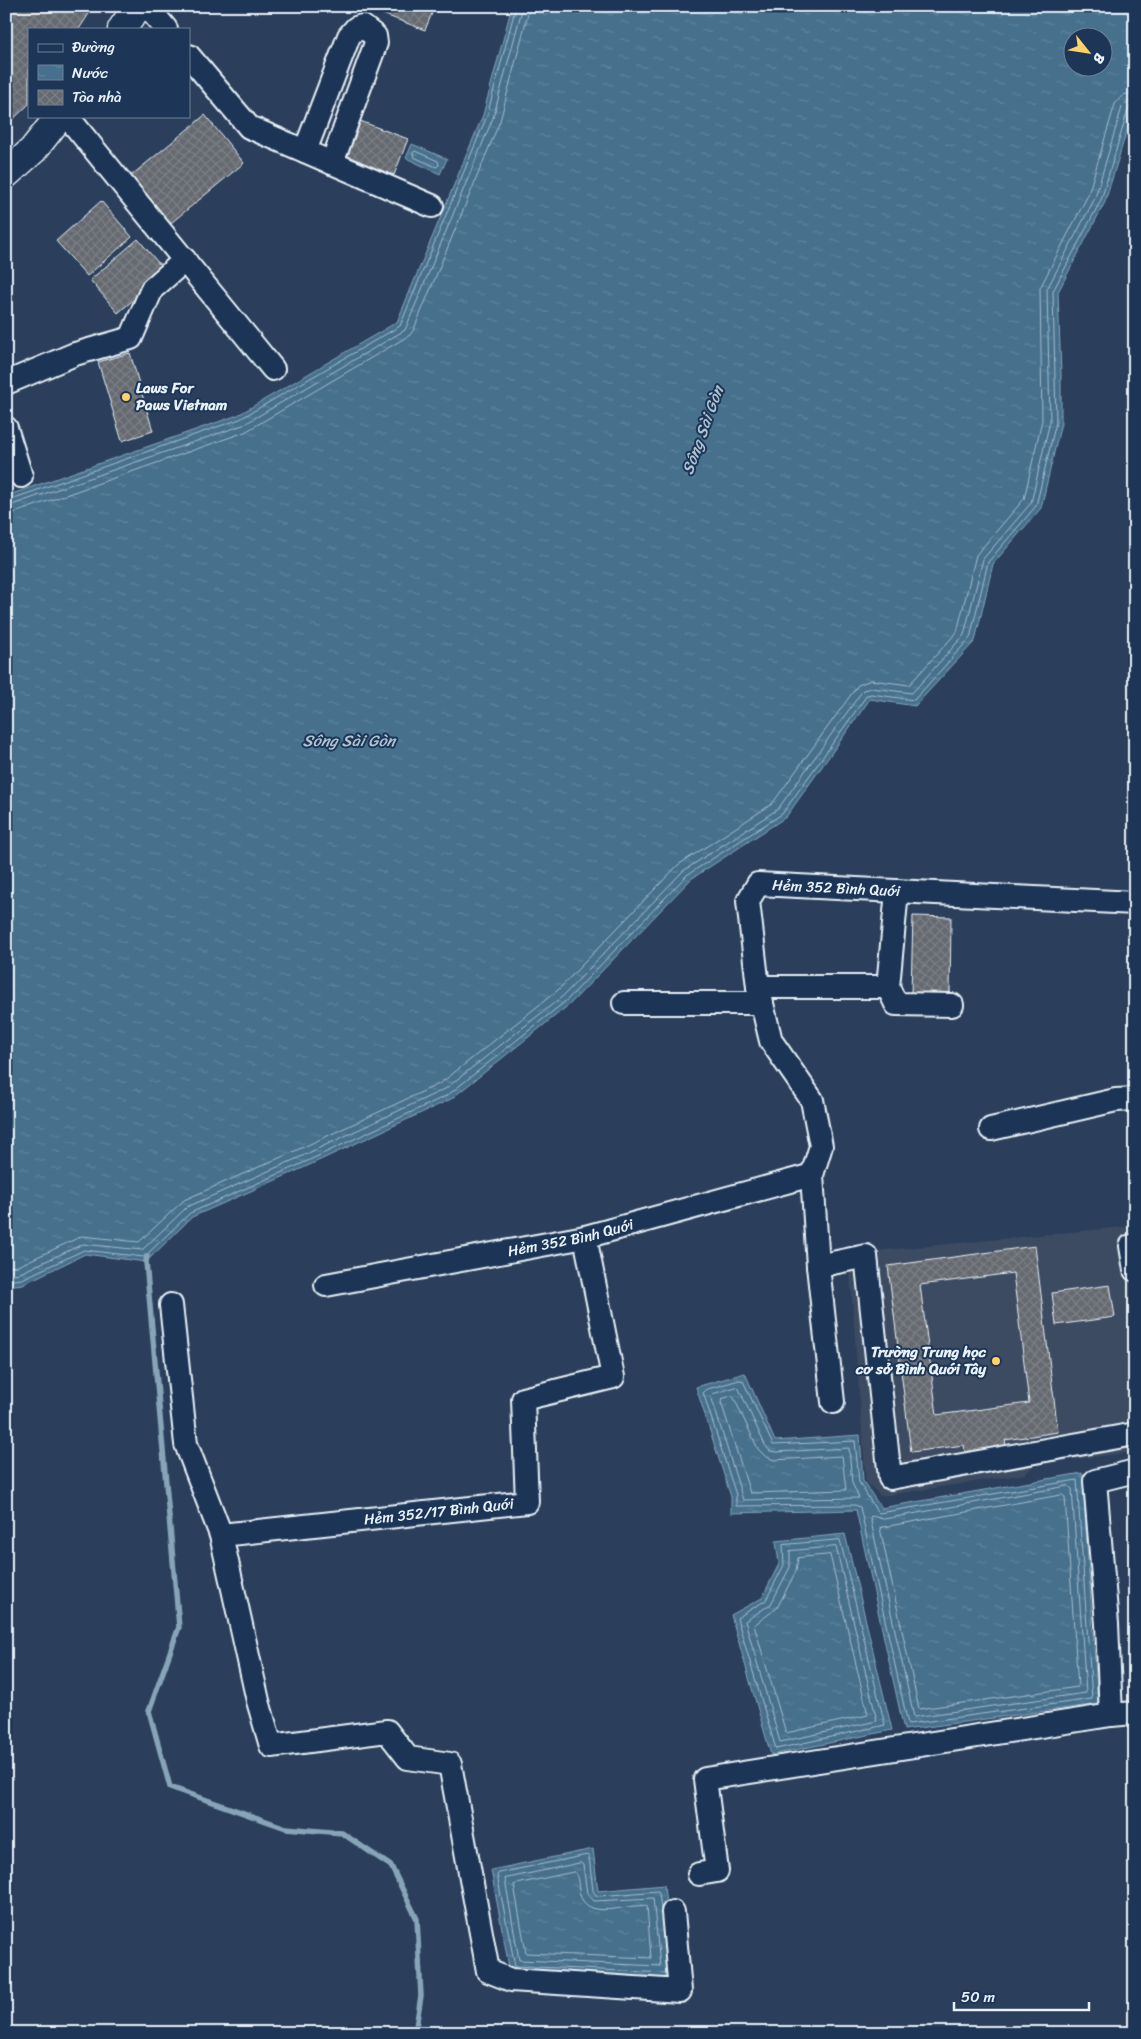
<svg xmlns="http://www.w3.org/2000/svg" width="1141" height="2039" font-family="Sriracha,sans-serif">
<defs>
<pattern id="water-ripples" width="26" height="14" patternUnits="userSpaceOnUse" patternTransform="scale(1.25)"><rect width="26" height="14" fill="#46708d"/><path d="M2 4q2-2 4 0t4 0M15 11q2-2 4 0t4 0" fill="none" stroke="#61859e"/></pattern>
<pattern id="building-cross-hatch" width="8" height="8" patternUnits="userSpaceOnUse" patternTransform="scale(1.25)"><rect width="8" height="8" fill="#656970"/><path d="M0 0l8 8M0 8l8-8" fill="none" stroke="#7b7f85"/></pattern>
</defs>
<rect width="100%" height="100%" fill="#2b3f5c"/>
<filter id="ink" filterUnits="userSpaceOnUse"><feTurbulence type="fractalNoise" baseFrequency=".02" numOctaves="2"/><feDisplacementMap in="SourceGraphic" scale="10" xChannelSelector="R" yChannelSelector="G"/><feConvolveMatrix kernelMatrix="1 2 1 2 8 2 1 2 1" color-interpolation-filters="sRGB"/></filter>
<g filter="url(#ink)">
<path fill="#3c4c62" d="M1135,1226v226l-100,12 -10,10 -144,22 -15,-14 -16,-211 8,-1 -2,-17z"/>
<path fill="url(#water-ripples)" stroke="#87a4b8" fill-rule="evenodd" d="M512,6h623v98l-30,98 -47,90 3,83v48l-20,85 -48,56 -18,77 -60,65 -45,-7 -84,118 -95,62 -121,125 -119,95 -148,69 -111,49 -46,45 -61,-8 -62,30 -17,2v-790l232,-81 159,-93 86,-207zM1074,38h30v30h-30z
M412,144l35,15 -7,15 -34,-16z
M745,1373l30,68 85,-6 3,46 18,27 201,-35 16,231 -194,26 -48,-220 -125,3v-16l-35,-110z
M845,1534l47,196 -121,25 -40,-140 31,-17 17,-34 -3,-23z
M593,1849l5,42 66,-6 9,94 -163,-7 -19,-102z"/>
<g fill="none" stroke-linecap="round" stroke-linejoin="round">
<path stroke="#a7bdcd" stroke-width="1" d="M415,151l23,10 1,4 -3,2 -22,-10 -1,-3z
M6,501l234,-82 160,-93 87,-210 29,-110
M6,507l237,-82 162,-95 88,-212 30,-112
M6,514l8,-1 231,-81 165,-97 4,-6 86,-208 30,-115
M6,1267l12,-1 64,-30 57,6 45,-42 111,-49 146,-68 117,-93 120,-125 94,-61 86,-119 13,-5 38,5 48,-53 19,-77 48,-56 18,-79 -2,-132 48,-93 27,-91 8,-9 12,-3
M6,1275l14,-2 63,-29 59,6 45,-43 111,-49 147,-69 118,-93 120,-125 95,-62 85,-119 8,-2 41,5 52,-58 19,-76 48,-56 19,-82 -3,-132 48,-91 27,-91 5,-5 8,-2
M6,1281l16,-2 62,-29 60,7 46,-44 111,-49 147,-69 119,-95 120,-125 95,-61 85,-119 4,-1 43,6 56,-62 18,-76 48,-56 20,-84 -3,-131 48,-91 27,-90 2,-3 5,-1
M740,1380l3,1 30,64 82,-4 4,41 17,28 3,3 198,-33 15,219 -184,25 -48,-217 -5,-2 -119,1v-11l-33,-103 2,-2z
M737,1387l2,2 26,56 5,6 6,1 73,-4 3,35 7,15 -116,2 -32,-104 2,-2z
M733,1396l25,53 7,7 9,4 68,-4 4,34 -96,3 -29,-91 1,-3z
M1069,1486l3,3 14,204 -172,24 -44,-200 2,-1 11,3z
M1062,1495l3,2 13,190 -159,22 -39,-181z
M840,1540l45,185 -109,24 -39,-131 29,-18 18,-35 -1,-20z
M836,1547l41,174 -97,21 -35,-121 26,-17 19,-37v-16z
M830,1555l38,160 -82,18 -32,-108 23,-17 19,-37 2,-13z
M581,1863l2,2 4,28 7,8 59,-3 7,68 -141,-6 -14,-81z
M575,1872c5,8 2,21 8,29 13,18 46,2 64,5l4,52 -125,-5 -12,-68z
M661,1909l-2,-16 -1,-2 -58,5 -4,-1 -3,-4 -4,-34 -2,-2 -88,18 -2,2 18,91 151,7"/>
<path stroke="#87a4b8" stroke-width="5.5" d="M147,1256l-1,6 33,365 -30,84 21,76 116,41 56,5 49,33 26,53 4,77 -6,37"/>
</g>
<path fill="url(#building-cross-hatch)" stroke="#e8f1f8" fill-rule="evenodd" d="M6,6h88l-15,23h-50v75l-23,22z
M370,6h65l-10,24 -56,-21z
M205,115l39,48 -78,64 -39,-48z
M360,121l48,18 -14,36 -47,-18z
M101,201l31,36 -45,39 -31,-35z
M138,239l28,33 -48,41 -28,-33z
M130,353l23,78 -31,10 -24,-79z
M913,916l38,1 -1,76h-39z
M1035,1246l23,186 -53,8 2,13 -41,5 -2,-13 -53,7 -23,-186zM1013,1273l16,130 -92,12 -17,-130z
M1110,1285l5,32 -59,8 -4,-32z"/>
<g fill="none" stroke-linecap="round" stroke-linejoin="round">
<defs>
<g id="minor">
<path d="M147,6l19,23"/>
<path d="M189,56l60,71 183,79"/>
<path d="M67,116l206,253"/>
<path d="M305,151l44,-115 7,-8 6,-2 13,10 1,7 -44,120"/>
<path d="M6,383l69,-29 56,-16 21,-49 33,-29"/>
<path d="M6,428l15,48"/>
<path d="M758,987h130l9,-96"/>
<path d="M888,987l8,17 56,1"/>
<path d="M624,1003h138"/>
<path d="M991,1129l125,-29 19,-1"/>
<path d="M812,1175l6,91 15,136"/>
<path d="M1131,1246l4,24"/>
<path d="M818,1266l48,-10 24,222 245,-44"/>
<path id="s1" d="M326,1285l259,-48 227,-62 9,-29 -9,-46 -41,-59 -13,-54 -10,-86 10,-17 377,19"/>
<path d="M171,1305l15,139 35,91 37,166 13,45 116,-15 21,27 42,6 38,207 23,9 169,11 -7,-79"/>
<path id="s2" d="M221,1535l306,-33 -4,-103 90,-22 -28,-140"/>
<path d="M1111,1715l24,-2"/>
<path d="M699,1874l18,-3 -12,-92 406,-64 -4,-91 -12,-143 40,-10"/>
</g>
<path id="major" d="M122,29l16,-23
M6,174l27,-24 27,-34"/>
</defs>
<use href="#minor" stroke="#e8f1f8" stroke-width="26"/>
<use href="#major" stroke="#e8f1f8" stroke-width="31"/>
<use href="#minor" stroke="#1d3557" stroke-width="22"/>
<use href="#major" stroke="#1d3557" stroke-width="28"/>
</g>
</g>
<g fill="#ffd166" stroke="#1d3557" stroke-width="2">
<circle cx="126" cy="397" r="5"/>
<circle cx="996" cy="1361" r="5"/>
</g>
<g text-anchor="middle" stroke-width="4" stroke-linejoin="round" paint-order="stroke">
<g font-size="15" font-weight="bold" fill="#e8f1f8" stroke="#1d3557" text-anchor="start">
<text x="136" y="393">Laws For<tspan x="136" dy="17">Paws Vietnam</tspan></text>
<text x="986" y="1357" text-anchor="end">Trường Trung học<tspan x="986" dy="17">cơ sở Bình Quới Tây</tspan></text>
</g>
<g font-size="15" fill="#e8f1f8" stroke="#1d3557">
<text dy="5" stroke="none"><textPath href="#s1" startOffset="888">Hẻm 352 Bình Quới</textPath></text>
<text dy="5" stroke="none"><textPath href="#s1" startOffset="249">Hẻm 352 Bình Quới</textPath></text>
<text dy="5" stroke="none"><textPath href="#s2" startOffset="219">Hẻm 352/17 Bình Quới</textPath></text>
</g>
<g font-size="16" font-style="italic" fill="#afc4d3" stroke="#1d3557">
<text transform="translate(702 430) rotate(-70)" y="6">Sông Sài Gòn</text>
<text x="349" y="746">Sông Sài Gòn</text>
</g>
</g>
<rect width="1141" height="2039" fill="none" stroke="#1d3557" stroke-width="25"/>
<rect x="12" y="12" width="1116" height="2014" fill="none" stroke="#e8f1f8" stroke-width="2" filter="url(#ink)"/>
<rect x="28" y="28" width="162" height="90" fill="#1d3557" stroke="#6e8097"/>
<rect x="38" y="44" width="25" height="8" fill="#1d3557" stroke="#6e8097"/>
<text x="72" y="52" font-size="15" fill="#e8f1f8">Đường</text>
<rect x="38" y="65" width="25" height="15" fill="url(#water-ripples)" stroke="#6e8097"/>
<text x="72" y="78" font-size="15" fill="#e8f1f8">Nước</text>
<rect x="38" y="90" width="25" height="15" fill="url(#building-cross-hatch)" stroke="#6e8097"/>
<text x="72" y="102" font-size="15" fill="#e8f1f8">Tòa nhà</text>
<g transform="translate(1088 52) rotate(120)"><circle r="24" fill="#1d3557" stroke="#6e8097"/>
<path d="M0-4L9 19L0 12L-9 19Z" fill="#ffd166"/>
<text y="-8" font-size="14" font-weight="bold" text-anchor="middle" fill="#e8f1f8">B</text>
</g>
<path d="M954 2002v8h135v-8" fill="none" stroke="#e8f1f8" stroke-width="2.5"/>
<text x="961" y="2002" font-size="15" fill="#e8f1f8" stroke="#1d3557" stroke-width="4" paint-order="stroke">50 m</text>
</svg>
